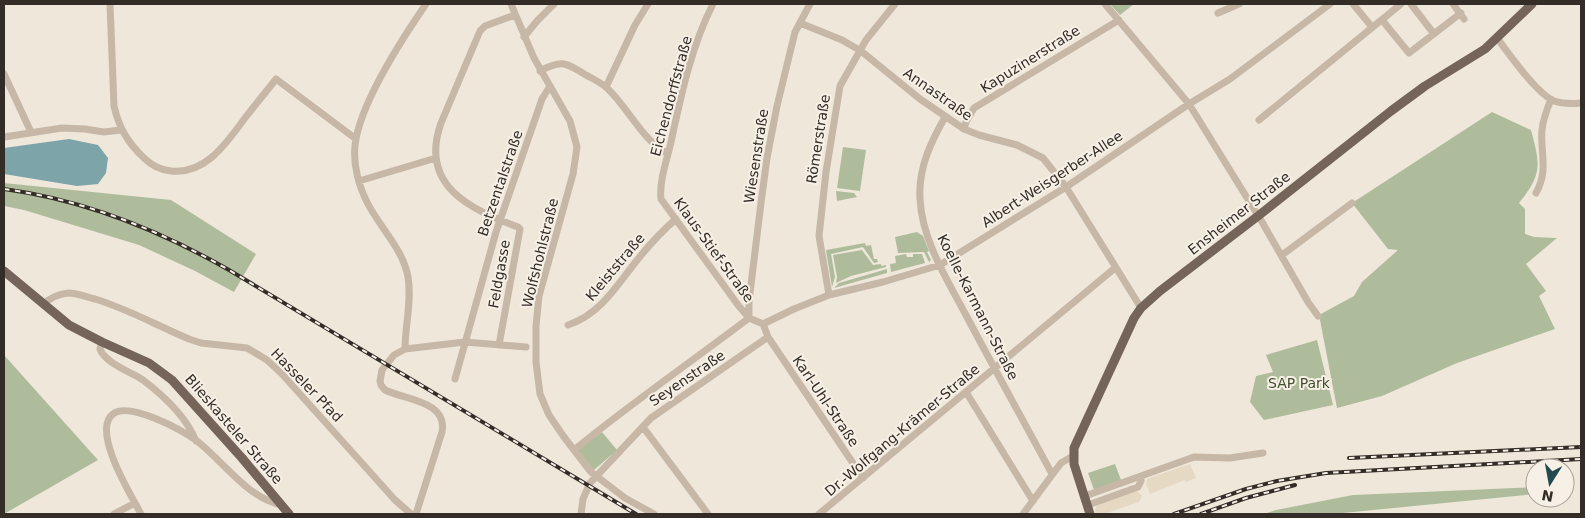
<svg xmlns="http://www.w3.org/2000/svg" width="1585" height="518" font-family="'DejaVu Sans',sans-serif">
<rect width="100%" height="100%" fill="#efe7da"/>
<path fill="#afbc9c" d="M1110,4h24l-14,11z
M1492,112l39,18c9,34 12,44 -12,73l6,6v25l9,3 23,1 -31,26 20,27 -7,5 16,33 -98,34 -75,33 -45,12 -18,-93 35,-19 8,-14 36,-32 -10,-1 -36,-46z
M843,147l23,3 -6,41 -23,-3z
M4,183l167,17 85,54 -22,38 -39,-21 -56,-26 -115,-35 -20,-4z
M836,191l18,2 3,4 -20,4z
M917,232l6,4 6,15 -2,1 4,8 -2,2 -5,-10 -26,1 -3,-16z
M865,243l1,3 5,-1 3,14h3l1,3 -4,1 -11,-16 -32,7 4,23 -3,10 -6,-37z
M862,250l11,15 8,-1v2l5,-1v2l-35,9 -15,7 1,-6 -4,-22z
M906,254l1,3h6v-3h9l3,9 -34,9 -1,-8 6,-1 -1,-7z
M887,269v4l-53,15 5,-5z
M1317,340l16,65 -69,15 -14,-18 6,-26 17,-4 -7,-17z
M4,355l94,105 -94,54z
M602,432l15,18 -23,20 -17,-20z
M1115,464l6,16 -27,10 -6,-17z
M1535,487v7l-202,20h-69l12,-4 77,-15z"/>
<path fill="#e6d9c3" d="M1190,464l6,14 -10,4 -1,-2 -35,14 -4,-10 1,-5z
M1136,491l6,4 -1,4 -2,3 -35,12h-7l-2,-2 1,-5 2,-2z"/>
<path fill="#7ca4a9" d="M69,139l29,6 10,13 -2,15 -8,11 -21,2 -73,-12v-26z"/>
<g fill="none" stroke-linecap="round" stroke-linejoin="round">
<path stroke="#c6b7a7" stroke-width="7" d="M110,4l4,102c5,22 14,37 30,52 7,7 17,12 27,13 35,4 56,-29 74,-53 10,-13 21,-26 31,-39l80,60
M511,4l23,54 36,63 7,26 -4,27 -34,122 -3,30v36l4,32 9,21 15,22 27,35 34,26 29,16
M713,4c-22,43 -32,92 -42,138 -4,18 -12,39 -10,57l77,106 11,13 14,6
M1105,4l84,100 73,118 46,80 10,14
M1353,4l19,23
M1411,4l23,30
M1453,4l11,15
M1218,13l21,-9
M1382,20l27,33 52,-40
M800,23l42,17 19,11 59,48 44,30 15,6 38,10 26,13 23,29 75,121
M524,37l13,-16 17,-17
M1497,38c13,17 39,55 57,63 9,3 18,3 27,2
M540,71c22,-12 26,-8 46,4 7,4 16,8 22,14 21,20 34,51 60,65
M4,74l27,58
M606,87l29,-62 13,-21
M945,117c-14,25 -27,51 -25,82 2,42 28,82 47,118 28,53 57,105 85,157
M1259,120l142,-116
M964,129l2,-7 8,-14 145,-88
M4,137l58,-9 23,1 19,3 17,-2
M359,181l77,-23
M1536,193c13,-23 4,-40 6,-63 1,-11 5,-21 9,-31
M1282,255l70,-52
M829,295l-10,-59 7,-64 14,-86 26,-46 29,-36
M44,304c6,-6 15,-10 24,-11 9,0 19,4 27,6 33,10 63,27 94,40l12,4 46,5 20,12 15,14 113,126 16,14
M749,318v-17l12,-98 6,-45 10,-52 18,-74 15,-28
M763,324l31,-15 35,-14 54,-13 57,-17 126,-78 123,-83 41,-25 100,-75
M763,324l5,13 95,141
M568,325c33,-11 49,-40 70,-66 12,-15 24,-28 38,-40
M102,342l-2,7c5,14 31,23 43,31 21,16 43,36 53,61
M499,345l21,-116 -2,-2c-49,-18 -99,-42 -77,-104l39,-92 5,-5 30,-11
M405,349c0,-23 7,-48 3,-72 -5,-28 -27,-48 -40,-73 -9,-17 -15,-39 -13,-58 4,-42 47,-107 71,-142
M455,379l41,-147 46,-133 8,-13
M966,392l67,109
M643,427l65,87
M574,450c56,-46 117,-88 175,-132
M1085,496l109,-39 36,1 33,-5
M1088,505l50,-18 3,-6v-5
M114,514l21,-11
M141,514c-10,-19 -50,-83 -28,-100 16,-13 69,16 84,27 27,21 50,57 85,64
M416,514l26,-82c6,-31 -37,-32 -57,-42l-4,-5 -1,-4 2,-11 12,-15 11,-6 60,-7 61,5
M581,514l2,-15 7,-16 61,-65 117,-81
M819,514l296,-246
M1023,514l38,-51 12,-7"/>
<path stroke="#746459" stroke-width="9" d="M4,271l65,54 33,17 47,21 23,17 70,78 47,56
M1090,514l-16,-50v-16l60,-130 7,-10 19,-17 98,-75 133,-105 34,-25 60,-37 47,-45"/>
<defs>
<path id="rail" d="M4,189c81,11 155,41 225,81l407,244
M1349,458l232,-11
M1174,514l72,-25 31,-8 49,-8 255,-14
M1201,514l45,-16 49,-13"/>
</defs>
<use href="#rail" stroke="#332c27" stroke-width="4"/>
<use href="#rail" stroke="#f7f0e6" stroke-width="2" stroke-dasharray="5.5" stroke-linecap="butt"/>
</g>
<g text-anchor="middle" stroke-width="4" stroke-linejoin="round" paint-order="stroke">
<g font-size="14" fill="#332c27" stroke="#f7f0e6">
<text transform="translate(1030 59) rotate(-32)" y="5">Kapuzinerstraße</text>
<text transform="translate(938 94) rotate(35)" y="5">Annastraße</text>
<text transform="translate(671 96) rotate(-75)" y="5">Eichendorffstraße</text>
<text transform="translate(818 139) rotate(-81)" y="5">Römerstraße</text>
<text transform="translate(756 156) rotate(-81)" y="5">Wiesenstraße</text>
<text transform="translate(1052 179) rotate(-33)" y="5">Albert-Weisgerber-Allee</text>
<text transform="translate(500 183) rotate(-71)" y="5">Betzentalstraße</text>
<text transform="translate(1239 213) rotate(-38)" y="5">Ensheimer Straße</text>
<text transform="translate(714 250) rotate(54)" y="5">Klaus-Stief-Straße</text>
<text transform="translate(540 253) rotate(-76)" y="5">Wolfshohlstraße</text>
<text transform="translate(615 267) rotate(-50)" y="5">Kleiststraße</text>
<text transform="translate(499 274) rotate(-80)" y="5">Feldgasse</text>
<text transform="translate(978 307) rotate(63)" y="5">Koelle-Karmann-Straße</text>
<text transform="translate(687 378) rotate(-34)" y="5">Seyenstraße</text>
<text transform="translate(307 385) rotate(46)" y="5">Hasseler Pfad</text>
<text transform="translate(826 401) rotate(56)" y="5">Karl-Uhl-Straße</text>
<text transform="translate(234 429) rotate(49)" y="5">Blieskasteler Straße</text>
<text transform="translate(902 430) rotate(-40)" y="5">Dr.-Wolfgang-Krämer-Straße</text>
</g>
<g font-size="14" fill="#404f2d" stroke="#f7f0e6">
<text x="1299" y="388">SAP Park</text>
</g>
</g>
<rect width="1585" height="518" fill="none" stroke="#332c27" stroke-width="10"/>
<g transform="translate(1550 483) rotate(191)"><circle r="24" fill="#f7f0e6" stroke="#a9a29a"/>
<path d="M0-4L9 19L0 12L-9 19Z" fill="#214a51"/>
<text y="-8" font-size="14" font-weight="bold" text-anchor="middle" fill="#332c27">N</text>
</g>
</svg>
